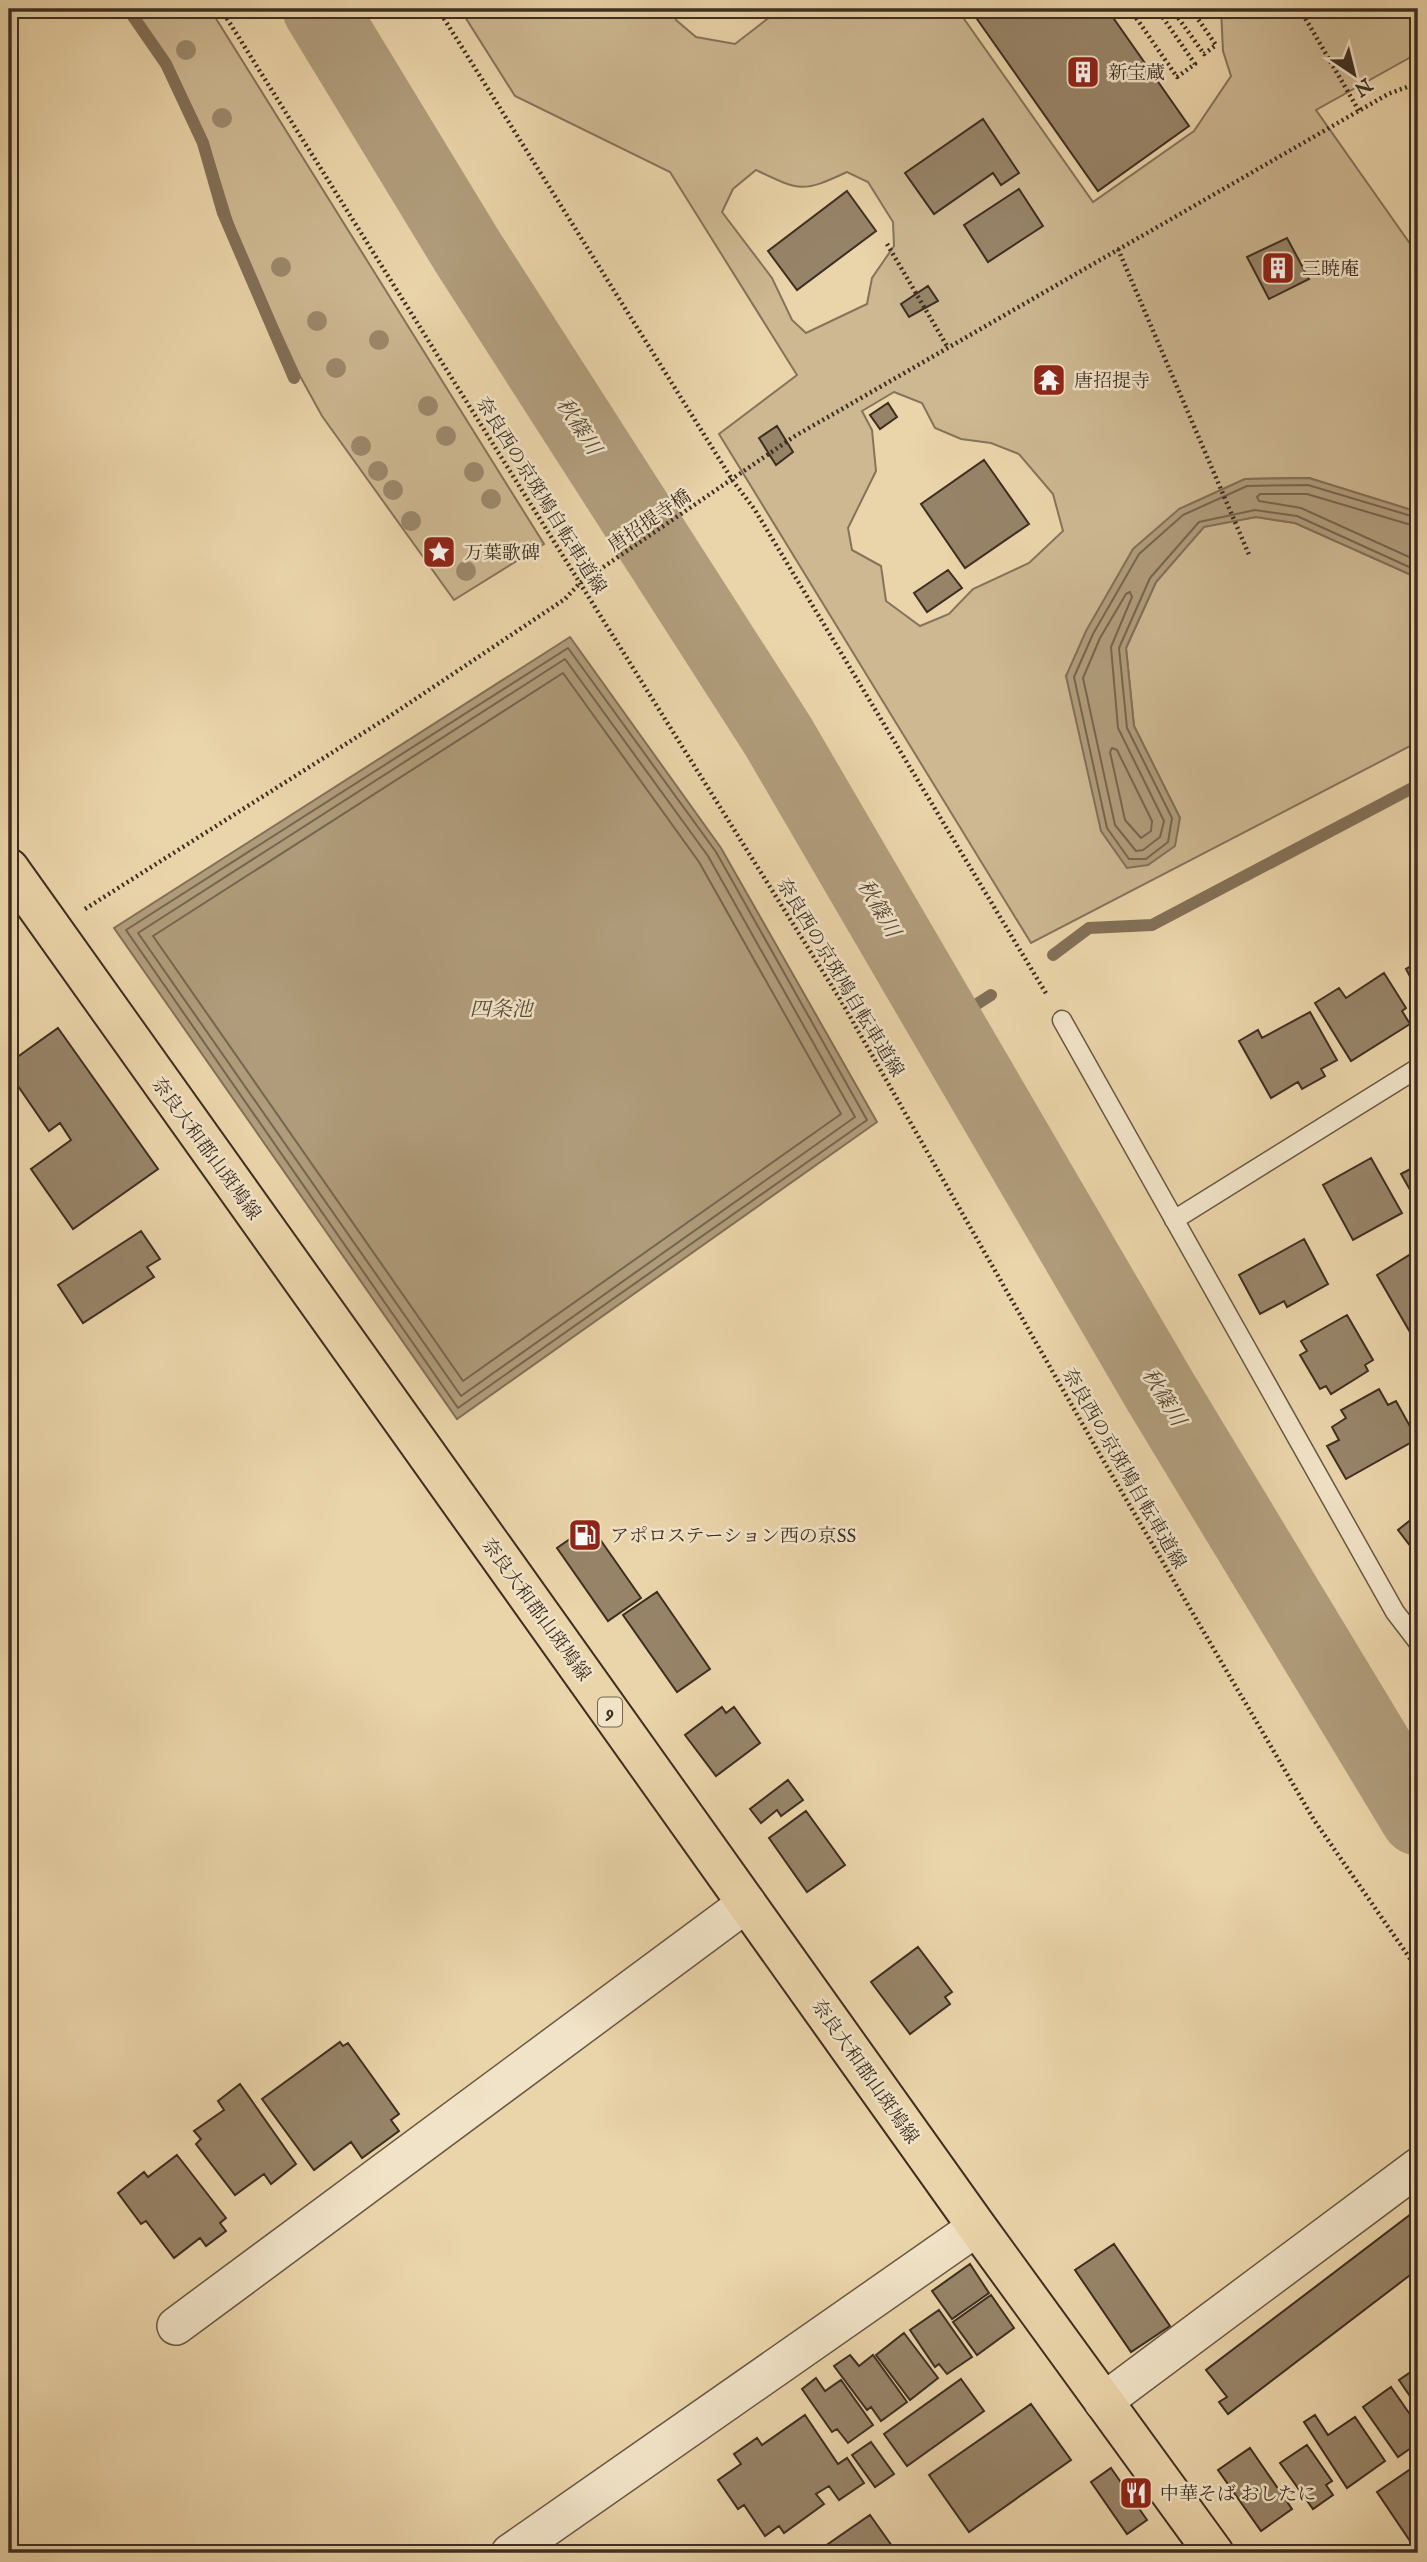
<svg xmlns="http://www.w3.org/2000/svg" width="1427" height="2562" font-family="'IM FELL English','Noto Serif JP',serif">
<rect width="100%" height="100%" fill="#ead4a9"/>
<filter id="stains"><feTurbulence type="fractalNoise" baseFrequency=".00286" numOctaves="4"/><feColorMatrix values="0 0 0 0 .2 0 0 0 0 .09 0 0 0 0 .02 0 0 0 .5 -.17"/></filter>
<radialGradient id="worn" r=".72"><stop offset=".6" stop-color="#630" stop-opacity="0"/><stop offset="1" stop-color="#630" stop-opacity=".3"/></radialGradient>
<path fill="#cdb892" stroke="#86735a" stroke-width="2" fill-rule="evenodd" d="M133,9h77l334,535 -90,56 -132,-184 -22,-40 -61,-132 -32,-104 -39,-81z
M460,9h216v11l20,17 39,7 36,-28 5,-7h181l136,193 101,-71 37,-55 -8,-25 -2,-42h197v44l-102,57 102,145v257l-109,-34 -64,1 -66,30 -113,167 114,142 -46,-92 -8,-78 30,-66 48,-56 52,-9 39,6 123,55v164l-387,201 -312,-509 78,-59 -127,-203 -155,-76zM756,170c44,21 46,23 91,2l21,10 25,40 1,24 -22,32 -5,26 -61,29 -14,-13 -20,-42 -50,-66 11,-23zM894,392l28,11 13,25 26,11 30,4 28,11 34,40 10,37 -34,32 -56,26 -24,25 -29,12 -34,-25 -5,-35 -29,-16 -4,-22 28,-57 -4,-41 -10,-19z"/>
<path fill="#b09c7b" stroke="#827057" stroke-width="2" d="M1309,478l109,34v66l-123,-55 -39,-6 -52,10 -48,55 -30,66 8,78 46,92 -5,28 -27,19 -21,3 -26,-37 -35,-155 20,-45 47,-82 46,-40 66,-30z
M570,637l151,211 156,274 -420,297 -343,-491z"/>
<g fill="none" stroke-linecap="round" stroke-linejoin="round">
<path stroke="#77654e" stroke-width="2" d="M1418,518l-110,-33 -61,1 -64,29 -44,39 -46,80 -19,43 33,151 22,31h17l22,-17 4,-24 -45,-90 -8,-80 31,-70 49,-56 56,-12 42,6 121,55
M1418,527l-111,-33h-47l-3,3 2,4 42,7 117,53
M1130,592l2,5 -21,50 7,81 46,93 -4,16 -17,13 -7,1 -21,-26 -32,-147 17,-40 26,-44z
M568,648l148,204 151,268 -409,288 -332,-478z
M565,659l143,197 147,261 -394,279 -323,-463z
M563,673l136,189 142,252 -378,267 -310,-445z
M1112,748l5,2 35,71 -1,10 -10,7 -16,-18 -15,-68z"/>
<path stroke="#827057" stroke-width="12" d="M128,9l38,55 37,79 20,70 71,165
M1053,955l36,-27 63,-3 266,-140
M946,1024l45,-29"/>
<path stroke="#b09c7b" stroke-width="75" d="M320,9l147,242 311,485 382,655 258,427"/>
</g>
<path fill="#978468" stroke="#3e2e21" stroke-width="2" d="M636,9h18l-13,8z
M970,9h137l82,117 -91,65z
M983,119l36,54 -18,12 -8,-12 -59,41 -29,-41z
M1019,189l24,37 -55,36 -24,-37z
M847,191l29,40 -79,59 -29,-39z
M1287,238l22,41 -40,20 -22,-42z
M928,286l10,15 -29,16 -8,-13z
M888,403l9,14 -17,12 -10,-14z
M777,426l16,26 -17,13 -17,-27z
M984,460l45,64 -64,44 -44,-64z
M948,570l14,18 -35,24 -13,-19z
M9,738l7,11 -7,5z
M1418,962v30l-12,-23z
M1384,973l22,35 -4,3 8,13 -59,37 -36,-58 24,-15 7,10z
M1310,1012l27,48 -16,9 4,7 -23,13 -4,-7 -27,16 -32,-57 19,-11 4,8z
M58,1028l100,141 -85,60 -42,-60 40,-29 -11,-17 -11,8 -40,-58v-10z
M1371,1158l31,55 -49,27 -30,-55z
M1418,1165v39l-17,-30z
M141,1231l19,28 -13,8 7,10 -71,46 -25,-38z
M1304,1239l24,45 -41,23 -3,-6 -24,13 -21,-39z
M1411,1254l4,7 3,-2v87l-41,-71z
M1347,1315l26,45 -8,5 3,6 -37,23 -5,-8 -6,3 -20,-34 7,-4 -6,-10z
M1379,1389l9,16 8,-4 21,38 -71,40 -19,-33 12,-6 -7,-13 14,-9 -5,-8z
M1418,1514v42l-20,-26z
M590,1525l51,73 -33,23 -51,-73z
M657,1592l53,77 -33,23 -54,-77z
M722,1707l4,6 8,-6 26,36 -44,33 -31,-41z
M788,1780l15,20 -22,16 -4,-6 -16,13 -11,-14z
M806,1811l39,54 -38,27 -38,-54z
M918,1947l34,45 -7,5 5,7 -40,30 -39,-52z
M340,2042l3,4 5,-3 51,71 -8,6 8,11 -37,27 -11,-16 -37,28 -52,-71z
M240,2084l56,80 -25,20 -7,-10 -29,21 -39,-51 5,-5 -7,-8 30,-21 -6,-9z
M177,2155l49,63 -6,5 6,8 -20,15 -6,-8 -26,20 -28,-37 -5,3 -23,-31 26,-21 4,5z
M1415,2211l3,4v54l-190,145 -9,-12 8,-5 -21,-27z
M1114,2244l56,82 -39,26 -56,-82z
M970,2264l19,29 -37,26 -20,-28z
M991,2295l23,33 -37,27 -24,-33z
M939,2310l33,47 -25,17 -8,-10 -4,3 -25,-37z
M904,2333l34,45 -28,22 -34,-45z
M850,2355l9,11 14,-11 34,47 -26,19 -10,-14 -4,3 -33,-44z
M1418,2367v41l-19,-28z
M816,2378l9,13 16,-11 32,45 -25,18 -11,-14 -5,3 -30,-43z
M961,2379l23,32 -77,55 -23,-32z
M1391,2387l27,39v17l-20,14 -35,-50z
M1031,2404l40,56 -102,72 -40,-57z
M805,2415l33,49 9,-6 17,25 -25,17 -10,-14 -13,8 8,10 -40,29 -5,-7 -14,10 -21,-31 -6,4 -20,-29 23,-16 -7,-10 23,-16 5,7z
M1315,2415l13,20 27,-18 30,44 -38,27 -43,-66z
M871,2442l23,32 -19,13 -23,-32z
M1307,2445l25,36 -6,4 7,10 -20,14 -33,-46z
M1250,2448l42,61 -31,22 -43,-61z
M1418,2464v89l-41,-61z
M1111,2468l36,52 -20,14 -36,-52z
M870,2515l27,38h-82z"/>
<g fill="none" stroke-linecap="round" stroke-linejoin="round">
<defs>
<path id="lane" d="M1062,1020l333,592 23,30
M1174,1220l244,-152"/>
<path id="street" d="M176,2326l571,-423
M1103,2402l315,-235
M510,2553l467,-326"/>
<path id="primary" d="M9,868l968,1359 237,326"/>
</defs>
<use href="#lane" stroke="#695843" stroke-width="21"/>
<use href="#street" stroke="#695843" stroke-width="40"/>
<use href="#primary" stroke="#3e2e21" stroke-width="42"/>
<path stroke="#3e2e21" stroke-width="4.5" stroke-dasharray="2 3.5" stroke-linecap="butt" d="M221,9l619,990 263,461 211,360 104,150
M438,9l295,472 22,29 292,485
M1130,9l47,68 18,-13 -38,-55
M1172,9l32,45 12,-9 -25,-36
M1300,9l59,102
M1113,18l13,-9
M887,244l60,102
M1118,249l132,308
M85,909l305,-193 175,-117 15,-16 215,-147 593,-342 30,-11"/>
<use href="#lane" stroke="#f1e3c7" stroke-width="18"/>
<use href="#street" stroke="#f1e3c7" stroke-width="37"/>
<use href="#primary" stroke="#ead4a9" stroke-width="38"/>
</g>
<g fill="#9b886b">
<circle cx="186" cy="50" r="10"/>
<circle cx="222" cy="118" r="10"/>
<circle cx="281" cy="267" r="10"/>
<circle cx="317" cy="321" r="10"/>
<circle cx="379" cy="340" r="10"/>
<circle cx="336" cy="368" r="10"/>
<circle cx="428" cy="406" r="10"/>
<circle cx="446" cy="436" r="10"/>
<circle cx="361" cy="446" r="10"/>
<circle cx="378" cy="471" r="10"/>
<circle cx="474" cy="472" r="10"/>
<circle cx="393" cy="490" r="10"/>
<circle cx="491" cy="499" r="10"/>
<circle cx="411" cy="521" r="10"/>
<circle cx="466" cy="571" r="10"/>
</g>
<defs>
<symbol id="building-square" viewBox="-11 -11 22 22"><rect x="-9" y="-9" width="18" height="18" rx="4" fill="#8f2418" stroke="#f1e3c7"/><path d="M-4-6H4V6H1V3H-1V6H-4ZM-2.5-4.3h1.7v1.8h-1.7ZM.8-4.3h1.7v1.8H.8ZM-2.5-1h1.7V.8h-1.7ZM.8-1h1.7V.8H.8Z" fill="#fff"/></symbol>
<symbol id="temple-square" viewBox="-11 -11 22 22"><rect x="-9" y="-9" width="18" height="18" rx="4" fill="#8f2418" stroke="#f1e3c7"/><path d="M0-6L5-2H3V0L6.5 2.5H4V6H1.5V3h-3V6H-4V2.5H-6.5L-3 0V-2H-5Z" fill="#fff"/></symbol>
<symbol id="sight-square" viewBox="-11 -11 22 22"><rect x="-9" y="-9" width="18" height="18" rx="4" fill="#8f2418" stroke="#f1e3c7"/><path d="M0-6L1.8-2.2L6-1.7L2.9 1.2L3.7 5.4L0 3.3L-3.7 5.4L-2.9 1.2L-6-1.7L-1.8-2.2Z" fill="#fff"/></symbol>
<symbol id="fuel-square" viewBox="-11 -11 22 22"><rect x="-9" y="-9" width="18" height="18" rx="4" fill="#8f2418" stroke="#f1e3c7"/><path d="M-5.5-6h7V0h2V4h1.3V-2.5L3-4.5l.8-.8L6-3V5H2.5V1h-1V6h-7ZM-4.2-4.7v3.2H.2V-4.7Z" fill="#fff"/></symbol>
<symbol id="restaurant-square" viewBox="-11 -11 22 22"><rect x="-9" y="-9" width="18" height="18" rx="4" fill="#8f2418" stroke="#f1e3c7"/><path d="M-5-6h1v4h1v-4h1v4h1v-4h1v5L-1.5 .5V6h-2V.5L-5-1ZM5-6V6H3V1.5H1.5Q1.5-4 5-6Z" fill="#fff"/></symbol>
</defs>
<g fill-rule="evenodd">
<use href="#building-square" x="1064" y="53" width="38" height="38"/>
<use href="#building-square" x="1259" y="249" width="38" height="38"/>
<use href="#temple-square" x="1030" y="361" width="38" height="38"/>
<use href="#sight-square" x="420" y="533" width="38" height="38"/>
<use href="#fuel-square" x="566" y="1516" width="38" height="38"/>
<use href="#restaurant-square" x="1117" y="2474" width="38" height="38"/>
</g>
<g text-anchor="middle" stroke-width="5" stroke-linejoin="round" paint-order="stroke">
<rect fill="#f1e3c7" stroke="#746453" stroke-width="2" x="598" y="1697.5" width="24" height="29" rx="5"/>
<g font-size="18" font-weight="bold" fill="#3e2e21">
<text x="610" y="1718">9</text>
</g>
<g font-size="19" fill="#3e2e21" stroke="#f1e3c7" text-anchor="start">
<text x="1108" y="79">新宝蔵</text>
<text x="1302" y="275">三暁庵</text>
<text x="1074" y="387">唐招提寺</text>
<text x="464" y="559">万葉歌碑</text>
<text x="610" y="1542">アポロステーション西の京SS</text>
<text x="1160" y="2500">中華そば おしたに</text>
</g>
<g font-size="19" fill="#3e2e21" stroke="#f1e3c7">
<text transform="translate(542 495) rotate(58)" y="7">奈良西の京斑鳩自転車道線</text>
<text transform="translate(649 520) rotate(-34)" y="7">唐招提寺橋</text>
<text transform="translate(841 977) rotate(59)" y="7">奈良西の京斑鳩自転車道線</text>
<text transform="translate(207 1148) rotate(54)" y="7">奈良大和郡山斑鳩線</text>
<text transform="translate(1125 1468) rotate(60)" y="7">奈良西の京斑鳩自転車道線</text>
<text transform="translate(537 1609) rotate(54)" y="7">奈良大和郡山斑鳩線</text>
<text transform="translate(866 2071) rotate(55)" y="7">奈良大和郡山斑鳩線</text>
</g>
<g font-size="21" font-style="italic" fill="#5a4a38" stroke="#f1e3c7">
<text transform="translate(579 426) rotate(57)" y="7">秋篠川</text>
<text transform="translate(879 908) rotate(60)" y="7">秋篠川</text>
<text x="501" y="1016">四条池</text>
<text transform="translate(1164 1397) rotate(59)" y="7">秋篠川</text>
</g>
</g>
<rect width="1427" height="2562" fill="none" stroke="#ead4a9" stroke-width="35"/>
<rect x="10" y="10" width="1406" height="2541" fill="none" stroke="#3e2e21" stroke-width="3.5"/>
<rect x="18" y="18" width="1392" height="2527" fill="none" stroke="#3e2e21" stroke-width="2"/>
<g transform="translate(1354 74) rotate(145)" stroke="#f1e3c7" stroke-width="5" paint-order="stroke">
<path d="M0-5L12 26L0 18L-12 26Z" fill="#3e2e21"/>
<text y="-10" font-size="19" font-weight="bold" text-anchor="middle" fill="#3e2e21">N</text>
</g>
<rect width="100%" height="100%" filter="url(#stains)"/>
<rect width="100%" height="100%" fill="url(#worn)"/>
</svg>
